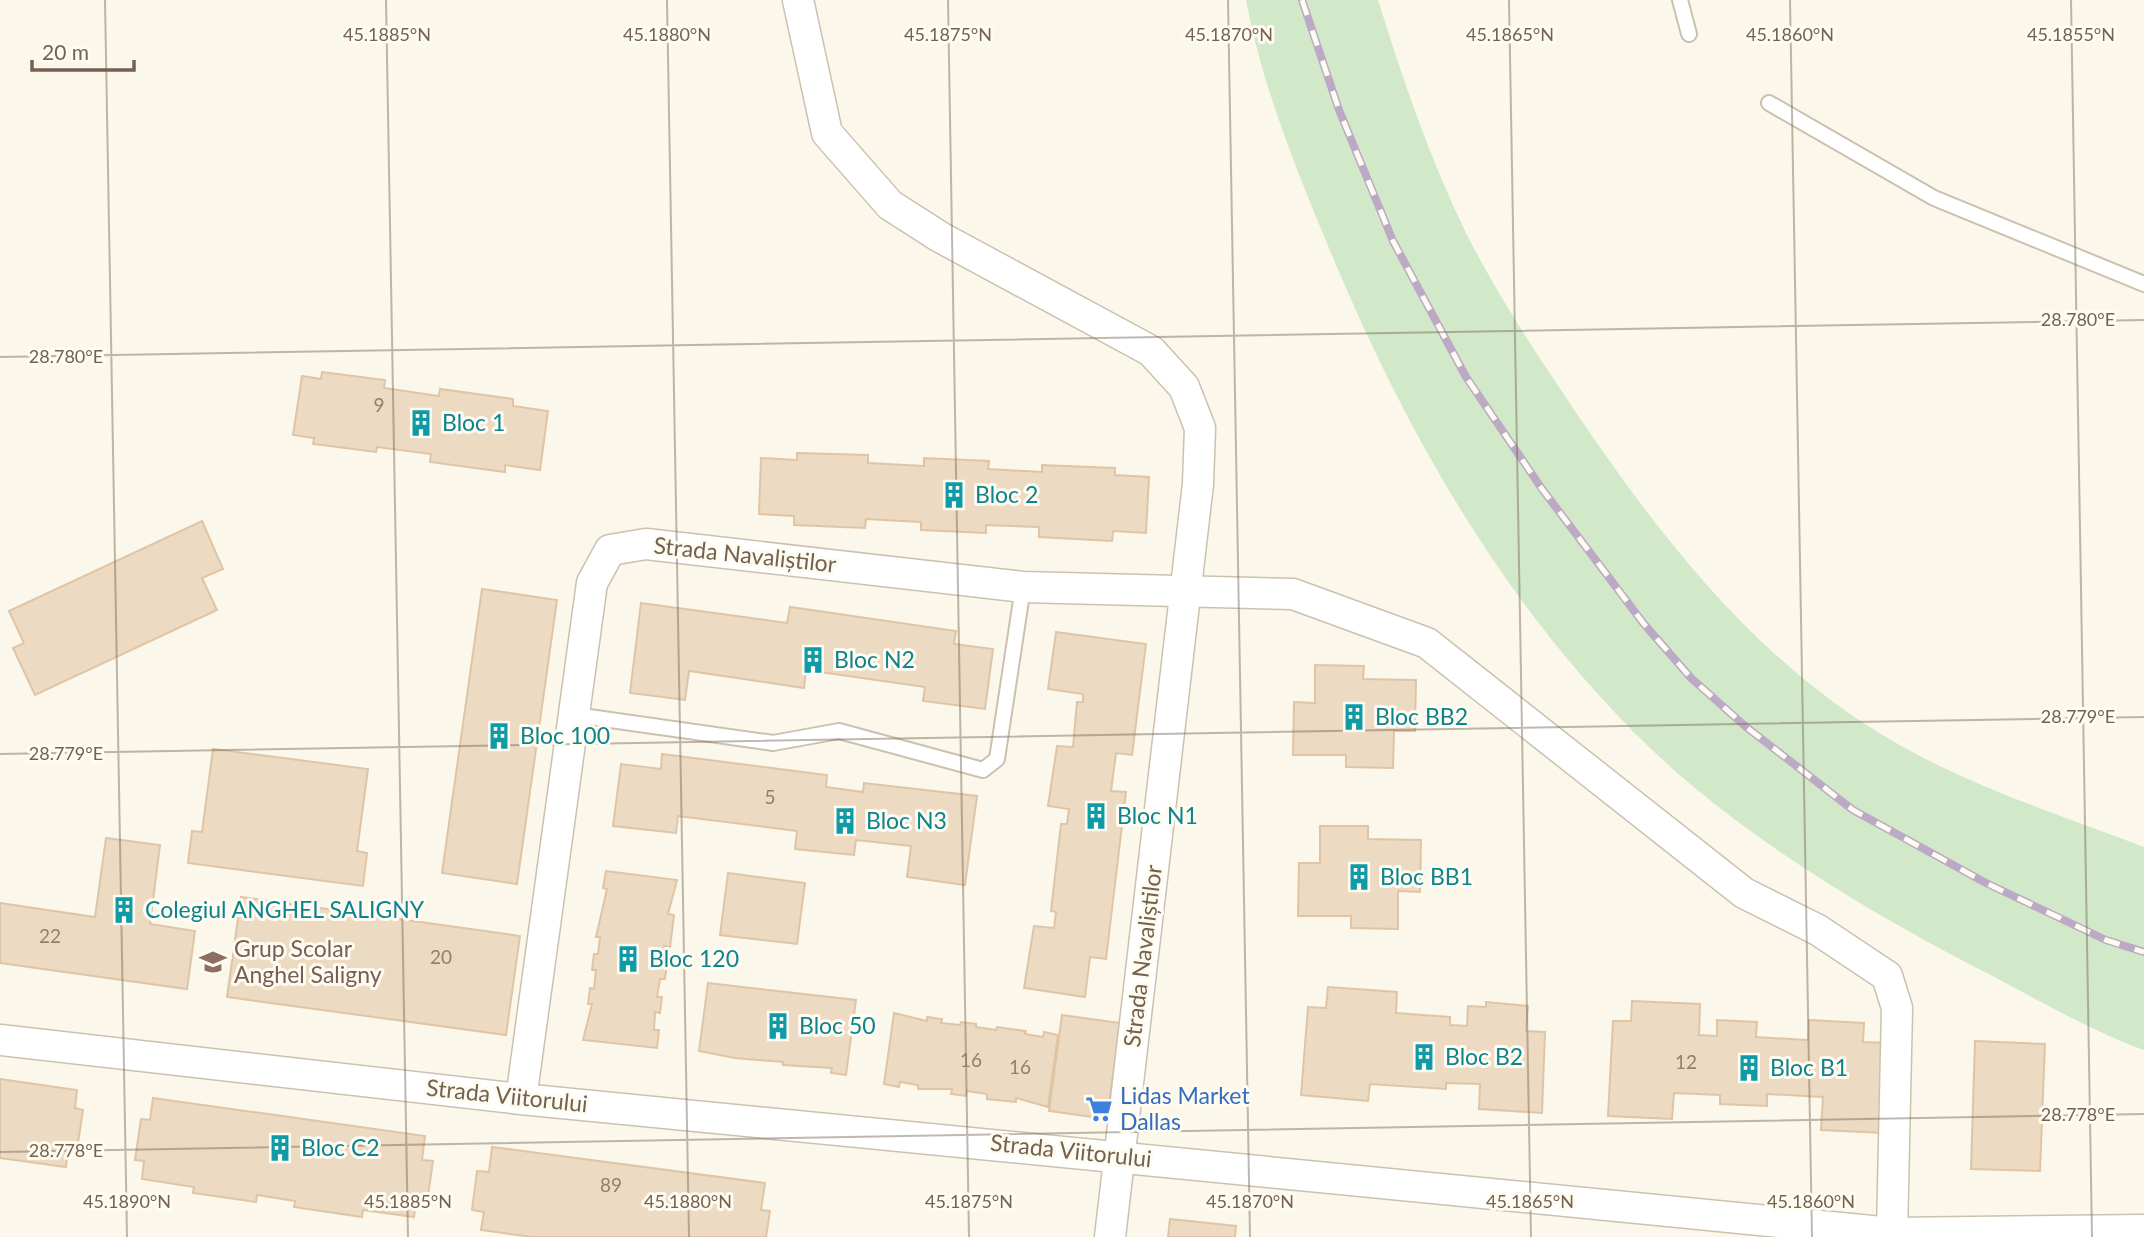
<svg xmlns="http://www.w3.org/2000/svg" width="2144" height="1237" font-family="Lato,sans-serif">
<rect width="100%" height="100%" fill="#fbf7ea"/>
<path fill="#d1e8c9" d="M1246,0h132c25,80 52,160 89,235 32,63 71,121 110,179 80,118 167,231 288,310 85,56 184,87 279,123v203c-54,-19 -118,-57 -169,-83 -113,-59 -231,-130 -324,-218 -142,-137 -241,-308 -317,-489 -35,-84 -71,-170 -88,-260z"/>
<path fill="#ecdac2" stroke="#dfc5a6" stroke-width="2" d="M322,372l63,8 -1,8 55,8 1,-7 73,10v7l35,5 -8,59 -35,-5v7l-75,-10 1,-8 -54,-7 -1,5 -63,-8 1,-6 -21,-3 9,-59 19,3z
M797,453l71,2v8l56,3v-8l65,3 -1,8 54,3v-7l73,3v7l34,2 -3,56 -33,-2 -1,10 -73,-4v-10l-53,-2v8l-65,-3v-8l-55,-3 -1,9 -71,-3v-9l-35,-2 2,-56 36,2z
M202,521l21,48 -21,9 15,32 -182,85 -22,-47 11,-5 -15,-32z
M482,589l75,11 -40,284 -75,-11z
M641,603l146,20 3,-16 166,24 -2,13 39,5 -8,60 -62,-8 2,-14 -119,-17 -2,18 -115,-17 -4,29 -55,-7z
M1056,632l90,12 -14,111 -16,-2 -5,38 15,1 -20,167 -16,-2 -5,40 -61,-9 10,-62 20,2 2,-16 -5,-1 10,-87h6l2,-15 -21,-3 9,-60 16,1 4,-45h6v-8l-35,-5z
M1315,665l49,1 -1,13 53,1 -1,51h-21l-1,37 -47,-1v-12h-53l1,-53 21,1z
M213,749l155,20 -11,82 10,2 -4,33 -175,-23 4,-32 10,1z
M662,754l165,21 -1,12 37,5 1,-9 113,13 -12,89 -58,-8 4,-31 -55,-6 -2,15 -59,-6 2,-18 -119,-15 -2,17 -63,-7 8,-62 40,5z
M1320,826h48v13l53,1 -1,52 -22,-1v38l-47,-1v-12h-53l1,-53h21z
M106,838l54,7 -10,79 45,7 -8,58 -187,-26v-60l95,14z
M606,871l71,9 -9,34 6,1 -4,32 -6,-1 -2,17 5,1 -2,15h-5l-3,18h5l-2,16 -5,-1 -1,18h5l-2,18 -74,-8 9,-36h-4l2,-16 4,1 2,-19h-4l2,-16h4l2,-17h-4l11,-48 -4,-1z
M728,873l77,10 -8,61 -77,-9z
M241,897l279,39 -14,99 -279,-38z
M708,983l148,17 -10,75 -15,-2 1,-5 -49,-3v-3l-48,-4 -36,-7z
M1328,987l69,5 -1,21 54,4v8l17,1 1,-20 18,1v-5l42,4 -2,25 19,1 -3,81 -63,-4 1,-25 -34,-1v6l-76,-5 -2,17 -67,-6 7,-88 18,1z
M1632,1001l68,3 -1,31 18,1v-16l40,2 -1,15 52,3 1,-20 55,3 -1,19 25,1 -4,90 -63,-3 2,-33 -56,-3v12l-47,-2v-9l-46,-2 -2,26 -64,-3 5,-95h18z
M894,1013l33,8v-4l15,2 -1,4 19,2 1,-3 15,2v3l20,3 1,-3 29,4 -1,3 18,3 1,-5 14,3 -10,72 -32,-9v4l-29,-3v-5l-20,-3 -1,5 -15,-2 1,-5h-34v-4l-18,-3 -1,5 -15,-3z
M1062,1015l58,8 -13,96 -58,-8z
M1975,1041l70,3 -5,127 -69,-2z
M0,1079l77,11 -2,18 8,2 -6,40 -9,-1 -2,18 -66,-9z
M153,1098l272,38 -3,24 11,1 -6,42 -11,-2 -2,16 -51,-7 -1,7 -68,-10 1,-6 -38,-6 -1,7 -63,-9 1,-6 -52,-8 2,-18 -9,-1 6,-41 9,1z
M492,1147l273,36 -4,27 9,1 -4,26h-234l-51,-7 3,-18 -12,-2 5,-39 12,1z
M1170,1219l66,7 -1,11h-67z"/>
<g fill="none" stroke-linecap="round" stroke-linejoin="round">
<defs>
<path id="lane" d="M1680,0l9,34
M1769,103l165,95 210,86
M575,715l198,28 66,-12 144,39 14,-11 26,-172"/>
<path id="street" d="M798,0l29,133 63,72 50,32 211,114 33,36 16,41 -2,56 -88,753
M0,1040l521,59 1371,134 252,-3
M521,1099l71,-516 18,-33 36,-6 377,43 270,7 134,49 317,250 74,37 69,46 10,32 -5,225"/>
</defs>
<use href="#lane" stroke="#ccc1b1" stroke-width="18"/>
<use href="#street" stroke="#ccc1b1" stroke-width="33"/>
<use href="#lane" stroke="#fff" stroke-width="14"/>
<use href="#street" stroke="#fff" stroke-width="30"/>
<defs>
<path id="rail" d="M1302,0l37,110 54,131 73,136 76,112 102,135 47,54 54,48 108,84 133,73 120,57 38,12"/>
</defs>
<use href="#rail" stroke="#bca9c5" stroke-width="8"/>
<use href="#rail" stroke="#fefbf1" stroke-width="5" stroke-dasharray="16" stroke-linecap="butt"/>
</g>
<path fill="none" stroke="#74624f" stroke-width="2" stroke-opacity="0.45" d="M105,0l22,1237M386,0l22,1237M667,0l22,1237M948,0l21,1237M1228,0l22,1237M1509,0l22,1237M1790,0l22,1237M2071,0l21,1237M0,357l2144,-37M0,754l2144,-37M0,1152l2144,-38"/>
<defs>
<symbol id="building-bare" viewBox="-9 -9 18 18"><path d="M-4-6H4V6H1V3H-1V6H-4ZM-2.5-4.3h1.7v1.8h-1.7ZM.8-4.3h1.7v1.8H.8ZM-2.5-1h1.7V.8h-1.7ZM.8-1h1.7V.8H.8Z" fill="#0f9aa8" stroke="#fefbf1" stroke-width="2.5" paint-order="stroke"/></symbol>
<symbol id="school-bare" viewBox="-9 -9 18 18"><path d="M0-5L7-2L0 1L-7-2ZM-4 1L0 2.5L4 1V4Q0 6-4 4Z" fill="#8d6e63" stroke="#fefbf1" stroke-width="2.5" paint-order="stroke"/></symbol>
<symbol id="supermarket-bare" viewBox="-9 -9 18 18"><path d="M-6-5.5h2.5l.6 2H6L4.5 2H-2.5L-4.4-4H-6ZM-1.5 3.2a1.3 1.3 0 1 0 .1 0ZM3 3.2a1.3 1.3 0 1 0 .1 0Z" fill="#3f7fe0" stroke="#fefbf1" stroke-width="2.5" paint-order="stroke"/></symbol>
</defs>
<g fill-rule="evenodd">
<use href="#building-bare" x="402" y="404" width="38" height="38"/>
<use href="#building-bare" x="935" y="476" width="38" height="38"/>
<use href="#building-bare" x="794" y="641" width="38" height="38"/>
<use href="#building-bare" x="1335" y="698" width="38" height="38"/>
<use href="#building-bare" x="480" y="717" width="38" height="38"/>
<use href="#building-bare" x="1077" y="797" width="38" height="38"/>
<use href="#building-bare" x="826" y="802" width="38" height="38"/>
<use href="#building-bare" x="1340" y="858" width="38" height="38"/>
<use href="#building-bare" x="105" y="891" width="38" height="38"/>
<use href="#building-bare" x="609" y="940" width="38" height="38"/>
<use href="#school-bare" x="194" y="943" width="38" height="38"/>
<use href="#building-bare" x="759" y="1007" width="38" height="38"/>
<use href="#building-bare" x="1405" y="1038" width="38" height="38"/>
<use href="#building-bare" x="1730" y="1049" width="38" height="38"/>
<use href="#supermarket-bare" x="1080" y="1090" width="38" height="38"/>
<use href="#building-bare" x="261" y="1129" width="38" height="38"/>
</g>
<g text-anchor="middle" stroke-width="6" stroke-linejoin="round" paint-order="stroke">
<g font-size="19" fill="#92806c">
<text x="379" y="412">9</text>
<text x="770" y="804">5</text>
<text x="50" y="943">22</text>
<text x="441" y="964">20</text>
<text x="971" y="1067">16</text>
<text x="1686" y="1069">12</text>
<text x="1020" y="1074">16</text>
<text x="611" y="1192">89</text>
</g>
<g font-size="23" fill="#0d838f" stroke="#fefbf1" text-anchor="start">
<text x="442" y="431">Bloc 1</text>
<text x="975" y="503">Bloc 2</text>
<text x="834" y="668">Bloc N2</text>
<text x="1375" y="725">Bloc BB2</text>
<text x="520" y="744">Bloc 100</text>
<text x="1117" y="824">Bloc N1</text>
<text x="866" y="829">Bloc N3</text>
<text x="1380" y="885">Bloc BB1</text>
<text x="145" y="918">Colegiul ANGHEL SALIGNY</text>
<text x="649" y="967">Bloc 120</text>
<text x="799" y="1034">Bloc 50</text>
<text x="1445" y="1065">Bloc B2</text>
<text x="1770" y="1076">Bloc B1</text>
<text x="301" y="1156">Bloc C2</text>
</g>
<g font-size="23" fill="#74624f" stroke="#fefbf1">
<text transform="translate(745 555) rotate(6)" y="8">Strada Navaliștilor</text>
<text transform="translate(1143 956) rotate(-83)" y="8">Strada Navaliștilor</text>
<text transform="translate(507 1096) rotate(6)" y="8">Strada Viitorului</text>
<text transform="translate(1071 1151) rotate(6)" y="8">Strada Viitorului</text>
</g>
<g font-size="23" fill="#785e54" stroke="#fefbf1" text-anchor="start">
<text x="234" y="957">Grup Scolar<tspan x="234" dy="26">Anghel Saligny</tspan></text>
</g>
<g font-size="23" fill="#366cbe" stroke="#fefbf1" text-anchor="start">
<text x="1120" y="1104">Lidas Market<tspan x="1120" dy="26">Dallas</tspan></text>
</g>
</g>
<g font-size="18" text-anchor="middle" fill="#74624f" stroke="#fefbf1" stroke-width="6" stroke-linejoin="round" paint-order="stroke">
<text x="387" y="41">45.1885°N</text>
<text x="667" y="41">45.1880°N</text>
<text x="948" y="41">45.1875°N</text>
<text x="1229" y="41">45.1870°N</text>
<text x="1510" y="41">45.1865°N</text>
<text x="1790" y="41">45.1860°N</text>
<text x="2071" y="41">45.1855°N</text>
<text x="2078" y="326">28.780°E</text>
<text x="66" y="363">28.780°E</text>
<text x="2078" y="723">28.779°E</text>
<text x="66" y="760">28.779°E</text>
<text x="2078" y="1121">28.778°E</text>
<text x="66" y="1157">28.778°E</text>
<text x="127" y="1208">45.1890°N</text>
<text x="408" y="1208">45.1885°N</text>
<text x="688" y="1208">45.1880°N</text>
<text x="969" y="1208">45.1875°N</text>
<text x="1250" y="1208">45.1870°N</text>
<text x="1530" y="1208">45.1865°N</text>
<text x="1811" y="1208">45.1860°N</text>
</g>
<path d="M32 60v10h102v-10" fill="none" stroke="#74624f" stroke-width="3.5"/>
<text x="42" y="60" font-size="21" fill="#74624f" stroke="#fefbf1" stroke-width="5" paint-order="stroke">20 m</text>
</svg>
